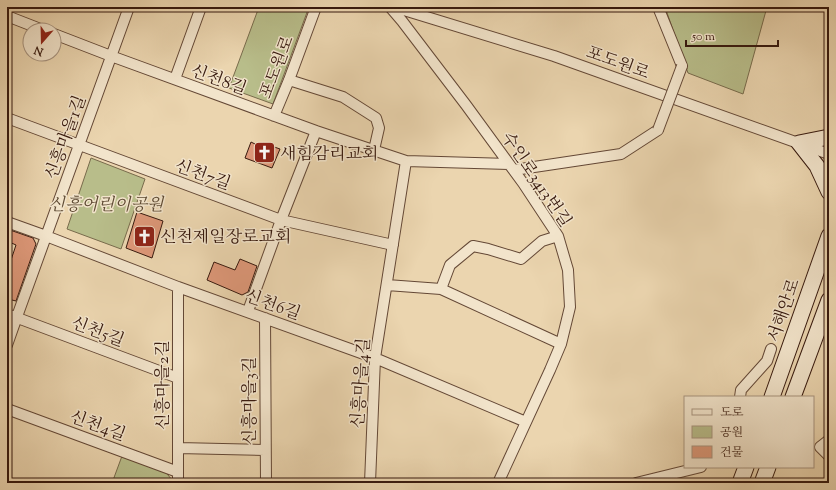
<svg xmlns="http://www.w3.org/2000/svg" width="836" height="490" font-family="'Sorts Mill Goudy','Noto Serif KR',serif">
<rect width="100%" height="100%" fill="#ebd5af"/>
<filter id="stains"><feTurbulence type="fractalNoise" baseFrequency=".005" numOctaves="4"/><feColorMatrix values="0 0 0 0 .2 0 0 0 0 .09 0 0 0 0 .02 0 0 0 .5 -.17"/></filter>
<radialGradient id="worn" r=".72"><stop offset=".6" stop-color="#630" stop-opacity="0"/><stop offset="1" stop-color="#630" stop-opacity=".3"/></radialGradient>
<path fill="#b8bd8a" stroke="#786b4c" d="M259,7h50l-36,97 -44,-16z
M665,7h102l-24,87 -55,-21z
M91,158l54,21 -24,70 -54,-20z
M122,456l42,14 8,10v3h-60z"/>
<path fill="#de9879" stroke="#37190e" d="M251,142l10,5 2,-4 17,6 -8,19 -27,-10z
M137,212l26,9 -11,37 -26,-10z
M10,230l23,8 3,6 -20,57 -8,-2 -1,-11v-16l9,-27 -9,-4z
M240,259l17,7 -9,26 -6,3 -35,-15 7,-18 21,8z"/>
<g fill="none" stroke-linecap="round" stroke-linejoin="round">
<defs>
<path id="minor" d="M390,7l12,14 64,84 57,78 35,53 10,34 2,37 -9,37 -11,26 -52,113
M394,7l160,49 275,98
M658,7l24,59
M7,16l36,14
M54,34l57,22 205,75 90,30 103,3
M175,79l26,-72
M289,80l54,17 33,21 3,10 -5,22
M274,116l15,-36 27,-73
M7,118l274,102 112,25
M514,170l107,-16 37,-24
M7,222l39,14 132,51 197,71 151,64
M387,285l54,4 9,-24 23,-19 15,3 33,10 21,-18 16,-5
M441,289l120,55
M248,311l33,-91 35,-89
M7,314l171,64
M265,318l1,165
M7,345l12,-34 110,-304
M740,397l1,-7 26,-29 4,-12
M7,409l171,63
M829,440l-9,7 9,9
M178,448l87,2
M178,483v-196
M370,483l5,-125 31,-197
M636,483l65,-16"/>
<path id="secondary" d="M829,137l-30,6 18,23 12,26
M772,397l57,-161
M793,397l36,-97
M740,483l6,-16
M762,483l6,-16"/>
</defs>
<use href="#minor" stroke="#644836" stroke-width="12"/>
<use href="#secondary" stroke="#37190e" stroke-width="17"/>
<use href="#minor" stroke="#f2e4cb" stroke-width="10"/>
<use href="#secondary" stroke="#f2e4cb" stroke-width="15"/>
<defs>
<path id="minor-bridge" d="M658,130l24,-64"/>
</defs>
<use href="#minor-bridge" stroke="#644836" stroke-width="12" stroke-linecap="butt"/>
<use href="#minor-bridge" stroke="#f2e4cb" stroke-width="10"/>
</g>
<defs>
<symbol id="church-square" viewBox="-11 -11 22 22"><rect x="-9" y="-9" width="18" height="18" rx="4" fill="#8f2418" stroke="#f2e4cb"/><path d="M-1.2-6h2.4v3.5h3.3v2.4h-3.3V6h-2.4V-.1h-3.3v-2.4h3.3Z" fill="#fff"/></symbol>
</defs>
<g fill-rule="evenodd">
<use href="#church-square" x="252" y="140" width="25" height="25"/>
<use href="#church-square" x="132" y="224" width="25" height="25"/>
</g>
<g text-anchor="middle" stroke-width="3" stroke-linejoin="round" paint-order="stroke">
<g font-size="17" fill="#37190e" stroke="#f2e4cb">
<text transform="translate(618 62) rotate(20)" y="6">포도원로</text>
<text transform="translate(276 67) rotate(-69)" y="6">포도원로</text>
<text transform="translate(219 79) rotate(20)" y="6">신천8길</text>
<text transform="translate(65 137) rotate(-70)" y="6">신흥마을1길</text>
<text transform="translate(203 174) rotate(20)" y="6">신천7길</text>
<text transform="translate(537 179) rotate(56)" y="6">수인로3413번길</text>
<text transform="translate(273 304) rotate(20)" y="6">신천6길</text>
<text transform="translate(783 310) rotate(-71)" y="6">서해안로</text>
<text transform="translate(98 331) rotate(21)" y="6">신천5길</text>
<text transform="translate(360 383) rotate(-86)" y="6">신흥마을4길</text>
<text transform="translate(162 385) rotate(-90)" y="6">신흥마을2길</text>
<text transform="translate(249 401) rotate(-90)" y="6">신흥마을3길</text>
<text transform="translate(98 425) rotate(20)" y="6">신천4길</text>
</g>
<g font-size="17" fill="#37190e" stroke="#f2e4cb" text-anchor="start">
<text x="280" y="159">새힘감리교회</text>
<text x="160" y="242">신천제일장로교회</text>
</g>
<g font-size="17" font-style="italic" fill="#5e4a33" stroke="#f2e4cb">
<text x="106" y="210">신흥어린이공원</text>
</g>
</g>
<rect width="836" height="490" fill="none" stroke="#ebd5af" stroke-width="24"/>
<rect x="8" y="8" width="820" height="474" fill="none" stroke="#37190e" stroke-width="2"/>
<rect x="12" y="12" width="812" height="466" fill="none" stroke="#37190e"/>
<rect x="684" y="396" width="130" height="72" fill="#f2e4cb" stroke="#a7937f"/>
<rect x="692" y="409" width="20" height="6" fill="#f2e4cb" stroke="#a7937f"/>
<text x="720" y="416" font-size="12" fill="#37190e">도로</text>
<rect x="692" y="426" width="20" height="12" fill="#b8bd8a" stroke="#a7937f"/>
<text x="720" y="436" font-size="12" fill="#37190e">공원</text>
<rect x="692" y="446" width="20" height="12" fill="#de9879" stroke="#a7937f"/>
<text x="720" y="456" font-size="12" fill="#37190e">건물</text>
<g transform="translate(42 42) rotate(200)"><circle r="19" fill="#f2e4cb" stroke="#a7937f"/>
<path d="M0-3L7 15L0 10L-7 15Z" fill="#8f2418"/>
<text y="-6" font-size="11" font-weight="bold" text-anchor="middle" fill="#37190e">N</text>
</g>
<path d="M686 40v6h92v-6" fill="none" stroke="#37190e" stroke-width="2"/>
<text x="692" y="40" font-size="12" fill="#37190e" stroke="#f2e4cb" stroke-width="3" paint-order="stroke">50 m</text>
<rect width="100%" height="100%" filter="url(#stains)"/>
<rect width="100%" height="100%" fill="url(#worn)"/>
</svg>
